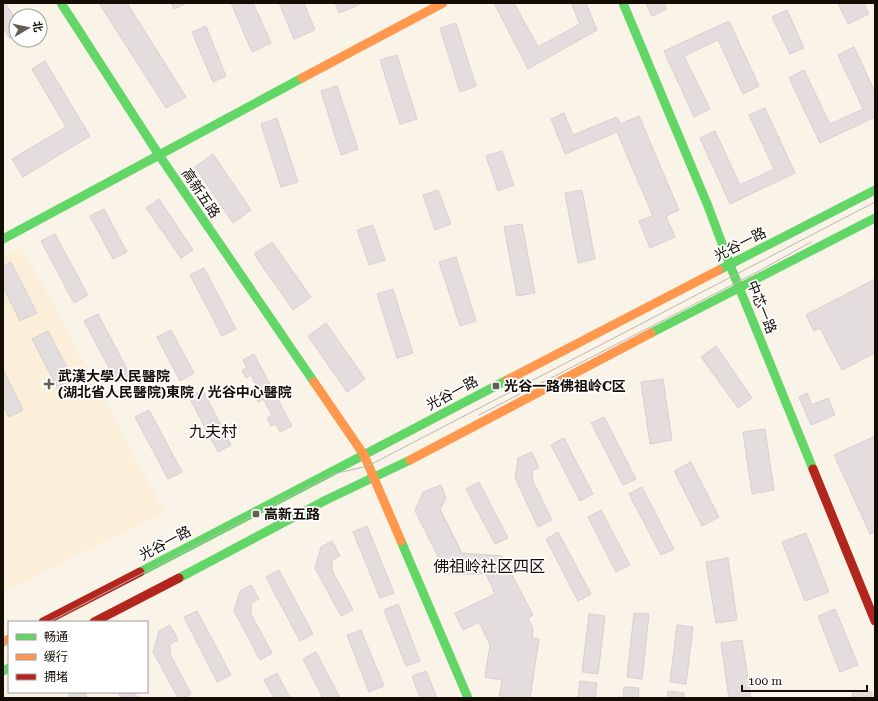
<svg xmlns="http://www.w3.org/2000/svg" width="878" height="701" font-family="'Roboto Serif','Noto Sans SC',serif">
<rect width="100%" height="100%" fill="#f9f3e8"/>
<path fill="#fbefd9" d="M21,245l144,268 -162,79v-337z"/>
<path fill="#e3ddde" stroke="#d6d1d1" d="M3,3h2l11,16v15l-6,5 -7,-10z
M99,3h28l59,94 -20,11z
M171,3h16l-13,6z
M231,3h22l18,40 -19,9z
M279,3h25l11,27 -21,9z
M335,3h25l1,1 -22,9z
M494,3h20l24,44 42,-23 -9,-21h15l11,27 -69,39z
M646,3h18l3,6 -15,7z
M838,3h26l5,11 -21,10z
M787,10l17,38 -14,6 -18,-37z
M729,21l30,65 -16,8 -25,-54 -34,16 26,53 -16,8 -30,-66z
M456,23l20,63 -16,6 -20,-64z
M206,26l20,50 -13,6 -21,-50z
M854,47l21,45v25l-55,26 -31,-65 15,-8 26,54 33,-15 -25,-54z
M397,55l20,64 -17,5 -20,-64z
M45,61l45,75 -67,41 -11,-18 54,-32 -34,-58z
M337,86l21,63 -17,6 -20,-64z
M765,108l30,65 -65,31 -30,-66 15,-7 25,54 34,-16 -25,-54z
M564,113l9,22 44,-18 3,7 19,-8 40,94 -13,6 9,21 -25,11 -11,-27 14,-5 -36,-84 -52,22 -14,-35z
M277,118l21,64 -17,5 -20,-63z
M502,151l12,34 -16,6 -12,-35z
M213,154l38,56 -18,13 -38,-56z
M438,190l13,34 -16,6 -12,-35z
M582,190l13,69 -17,4 -13,-70z
M159,199l34,51 -12,8 -35,-50z
M104,209l23,43 -14,7 -23,-43z
M522,224l13,69 -18,3 -13,-69z
M373,225l12,35 -16,5 -12,-35z
M55,234l33,61 -14,8 -33,-62z
M272,242l39,55 -18,13 -39,-56z
M456,257l20,64 -16,5 -21,-64z
M11,262l26,51 -17,8 -17,-34v-21z
M204,268l32,61 -14,7 -32,-61z
M875,279v74l-33,17 -22,-42 -6,3 -8,-16z
M393,289l20,64 -16,5 -20,-64z
M98,314l32,61 -13,8 -33,-62z
M326,323l39,56 -18,13 -39,-56z
M171,330l23,43 -14,8 -23,-44z
M48,331l26,50 -16,8 -26,-50z
M716,346l36,52 -14,10 -37,-51z
M254,354l38,72 -12,6 -4,-8 -5,2 -4,-8 5,-3 -9,-16 -5,3 -4,-8 5,-3 -8,-16 -5,3 -4,-8 5,-2 -4,-8z
M3,370l20,40 -14,7 -6,-12z
M663,379l9,61 -22,4 -9,-62z
M203,390l28,55 -13,7 -29,-55z
M807,393l5,12 16,-7 7,17 -24,10 -12,-28z
M149,410l33,62 -14,7 -33,-62z
M604,417l32,62 -13,6 -32,-62z
M765,429l9,61 -22,4 -9,-62z
M875,436v96l-5,2 -36,-79z
M564,438l29,56 -13,7 -29,-56z
M532,452l7,16 -7,3 1,10 19,39 -14,7 -23,-49 3,-20z
M691,462l28,55 -17,9 -28,-55z
M479,482l29,56 -13,6 -29,-55z
M441,485l5,13 -6,11 22,44 40,3 31,59 -5,3 5,10 -1,10 7,1 -9,59h-31l3,-18 -17,-3 5,-32 -11,-23 -16,8 -8,-17 40,-19 -9,-20h-39l-32,-63 8,-19z
M642,487l32,62 -13,6 -32,-61z
M601,510l29,55 -14,7 -28,-55z
M367,526l27,67 -14,5 -27,-66z
M558,532l33,62 -13,7 -32,-62z
M806,533l23,59 -24,9 -23,-59z
M332,541l8,15 -8,4v10l21,40 -12,6 -26,-48 6,-21z
M728,558l9,62 -21,3 -10,-61z
M279,570l34,64 -13,7 -34,-64z
M251,585l8,14 -8,4v11l21,39 -12,7 -26,-49 6,-20z
M398,604l22,57 -14,5 -22,-56z
M835,609l23,56 -18,7 -22,-56z
M197,611l34,64 -14,7 -33,-65z
M634,613l15,1 -7,65 -15,-2z
M589,614l16,2 -7,58 -16,-2z
M170,625l8,15 -8,4v10l21,40 -7,4h-6l-25,-46 6,-21z
M677,625l16,2 -7,57 -16,-2z
M361,630l23,56 -15,6 -22,-57z
M742,640l9,58h-22l-8,-55z
M316,652l24,46h-17l-20,-39z
M426,671l10,24v3h-16l-8,-22z
M277,673l13,25h-16l-10,-18z
M580,681l17,2 -2,15h-17z
M624,687l15,1 -1,10h-15z
M853,690l19,2v6h-20z
M668,691l16,2v5h-17z
M70,692h16v6h-16l-1,-2z
M118,692h16l4,6h-17z"/>
<g fill="none" stroke-linecap="round" stroke-linejoin="round">
<path stroke="#63d668" stroke-width="9" d="M61,3l98,152 155,227
M623,3l85,203 22,59 83,204
M3,239l299,-161
M719,270l156,-80
M651,333l224,-115
M401,541l67,157
M140,572l367,-192
M179,578l147,-78 84,-40
M3,671l6,-3"/>
<path stroke="#ff974d" stroke-width="9" d="M302,78l141,-75
M507,380l212,-110
M314,382l50,73 37,86
M410,460l241,-127
M3,642l6,-3"/>
<path stroke="#b3261e" stroke-width="9" d="M813,469l62,152
M43,622l97,-50
M94,622l85,-44"/>
<path stroke="#bdb7b3" stroke-width="1" d="M479,415l280,-144 52,-29
M49,622l284,-148 35,-8 507,-264
M3,646l6,-4"/>
</g>
<g fill="#645e54" stroke="#fff" stroke-width="1.5">
<path d="M47 378h4v4h4v4h-4v4h-4v-4h-4v-4h4z"/>
<rect x="492" y="382" width="8" height="8" rx="2"/>
<rect x="252" y="510" width="8" height="8" rx="2"/>
</g>
<g text-anchor="middle" stroke-width="3.5" stroke-linejoin="round" paint-order="stroke">
<g font-size="14" fill="#130d04" stroke="#fff">
<text transform="translate(201 193) rotate(56)" y="5">高新五路</text>
<text transform="translate(740 244) rotate(-27)" y="5">光谷一路</text>
<text transform="translate(762 307) rotate(68)" y="5">中芯一路</text>
<text transform="translate(452 393) rotate(-28)" y="5">光谷一路</text>
<text transform="translate(165 543) rotate(-28)" y="5">光谷一路</text>
</g>
<g font-size="14" font-weight="bold" fill="#130d04" stroke="#fff" text-anchor="start">
<text x="58" y="381">武漢大學人民醫院<tspan x="58" dy="16">(湖北省人民醫院)東院 / 光谷中心醫院</tspan></text>
<text x="504" y="391">光谷一路佛祖岭C区</text>
<text x="264" y="519">高新五路</text>
</g>
<g font-size="16" fill="#130d04" stroke="#fff">
<text x="213" y="437">九夫村</text>
<text x="489" y="572">佛祖岭社区四区</text>
</g>
</g>
<rect width="878" height="701" fill="none" stroke="#130d04" stroke-width="8"/>
<rect x="8" y="621" width="140" height="72" fill="#ffffff" stroke="#a19e9b"/>
<rect x="16" y="634" width="20" height="6" fill="#63d668" stroke="#a19e9b"/>
<text x="44" y="641" font-size="12" fill="#130d04">畅通</text>
<rect x="16" y="654" width="20" height="6" fill="#ff974d" stroke="#a19e9b"/>
<text x="44" y="661" font-size="12" fill="#130d04">缓行</text>
<rect x="16" y="674" width="20" height="6" fill="#b3261e" stroke="#a19e9b"/>
<text x="44" y="681" font-size="12" fill="#130d04">拥堵</text>
<g transform="translate(28 28) rotate(81)"><circle r="19" fill="#ffffff" stroke="#a19e9b"/>
<path d="M0-3L7 15L0 10L-7 15Z" fill="#645e54"/>
<text y="-6" font-size="11" font-weight="bold" text-anchor="middle" fill="#130d04">北</text>
</g>
<path d="M742 685v6h125v-6" fill="none" stroke="#130d04" stroke-width="2"/>
<text x="748" y="685" font-size="12" fill="#130d04" stroke="#ffffff" stroke-width="3" paint-order="stroke">100 m</text>
</svg>
